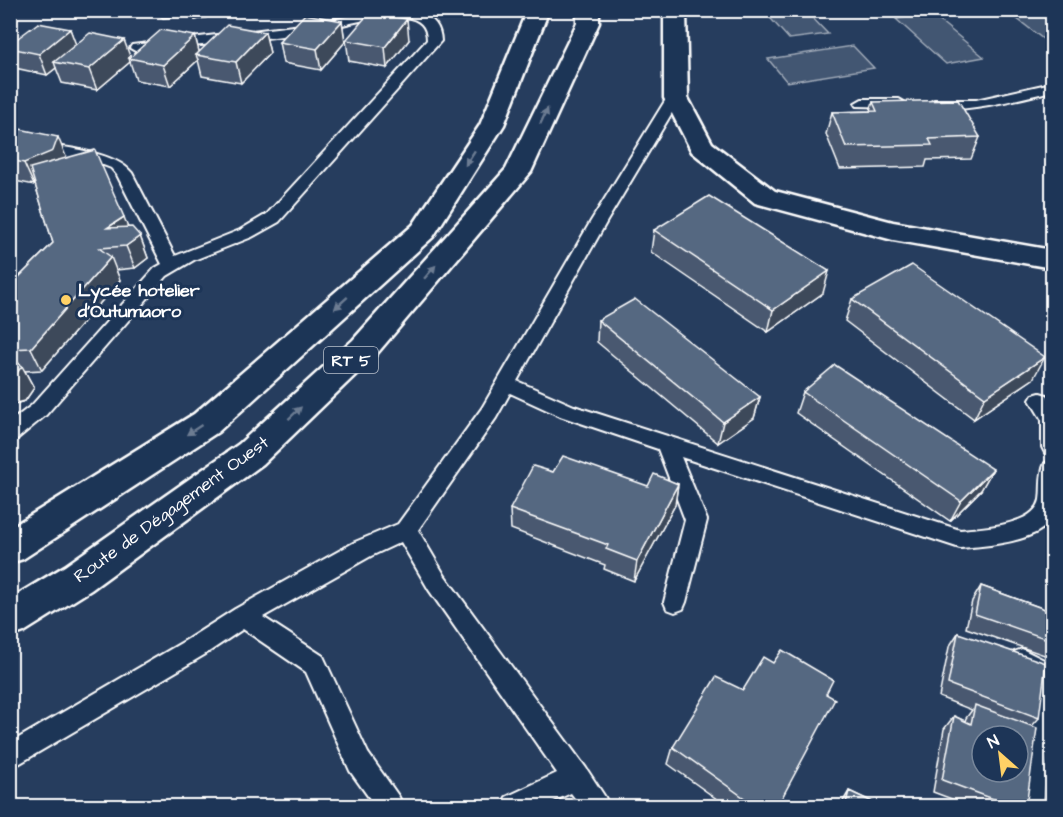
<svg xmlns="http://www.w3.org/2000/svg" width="1063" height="817" font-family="'Architects Daughter',sans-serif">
<rect width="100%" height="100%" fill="#263d5e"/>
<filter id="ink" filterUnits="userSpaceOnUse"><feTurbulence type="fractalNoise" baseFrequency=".0167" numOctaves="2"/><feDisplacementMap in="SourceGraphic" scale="12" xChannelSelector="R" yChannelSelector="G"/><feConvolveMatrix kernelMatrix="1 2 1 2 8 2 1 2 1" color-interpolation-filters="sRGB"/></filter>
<g filter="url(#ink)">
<path fill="#425672" stroke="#a0aab8" stroke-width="1.5" d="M764,11h42l22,23 -39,5z
M1050,11l2,2v33l-45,-35z
M930,13l54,44 -38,7 -50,-45z
M853,46l21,22 -87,14 -19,-23z"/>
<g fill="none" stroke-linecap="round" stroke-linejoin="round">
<defs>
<path id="service" d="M382,10c24,0 58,-1 59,31l-162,181 -27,15 -58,23 -27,16 -121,139 -29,24 -7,3v-20l22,-17 123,-137 7,-4 -45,-89 -6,-7 -13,-5 -88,-13v-9c32,4 103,7 122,32l43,83 65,-26 27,-16 160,-174c0,-14 -7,-21 -22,-23 -24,-4 -69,11 -95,15 -57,9 -115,13 -173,20l-7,-4 2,-3 178,-21z
M1052,83v8c-22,5 -110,29 -125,13l7,-4h42z
M675,92l7,4 -75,125 -90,160 57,25 386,124c21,-2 74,-4 80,-30 2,-12 -1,-25 5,-37l7,-2v57c-12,24 -67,28 -92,30l-279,-91 26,63 -21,82 -3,7 -8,3 -8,-3 -3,-7 21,-82 -27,-71 -98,-33 -50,-23 -14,25 -78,112 27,46 141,192 19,29 4,9h-28l-10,-13 -28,13h-41l4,-9 51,-24 -128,-183 -28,-48 -30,14 -108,61 60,39 45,97 31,44 4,9h-28l-25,-35 -44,-99 -63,-43 -39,26 -194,114v-26l178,-104 47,-30 120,-67 43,-18 84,-116 109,-187 77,-125z
M862,99h37l7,4 -7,4 -42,-1 -2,-3z
M1040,393l7,2 5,9v51l-7,-2 -3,-6v-27l-12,-20 3,-5z
M1022,649l30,15v45l-9,97h-26l7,-71 9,-57 -19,-10 -4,-8 4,-8z"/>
<path id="secondary" d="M664,10h22l2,88 24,45 63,48 118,31 159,28v18l-159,-28 -138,-37 -63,-51 -28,-54z"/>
<path id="trunk" d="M527,10h22l-45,115 -71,112 -215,195 -195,127 -13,4v-35l184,-114 219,-189 67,-100z
M577,10h22v13l-68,149 -156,184 -112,108 -172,126 -67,42 -14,5v-38l55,-33 174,-122 114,-104 153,-171 71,-146z"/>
</defs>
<use href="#service" stroke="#fff" stroke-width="4"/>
<use href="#secondary" stroke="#fff" stroke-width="5"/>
<use href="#trunk" stroke="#fff" stroke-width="5"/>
<use href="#service" fill="#1d3557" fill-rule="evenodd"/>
<use href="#secondary" fill="#1d3557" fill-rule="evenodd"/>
<use href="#trunk" fill="#1d3557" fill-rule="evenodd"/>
</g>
<path fill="#49596f" stroke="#fff" stroke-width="1.5" d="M153,10h60v6l-18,4 -1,-5 -31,3 -9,-6z
M342,21l3,21 -24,28 -38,-7 -4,-21z
M70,29l5,15 55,13 65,-21 4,16 66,-20 5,21 -29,30 -39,-7 -4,-16 -28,26 -34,-6 -6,-18 -33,28 -35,-7 -6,-15 -9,7 -32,-7 -5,-10v-14z
M346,40h63l-22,28 -38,-7z
M873,102l107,35 -9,22 -44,1 -2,7 -85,2 -14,-35 6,-22 38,-1z
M10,127l57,31 61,69 12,9 8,22 -13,10 -19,2 4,10 -78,90 -17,1 9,17 -9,13 -15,4v-119l43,-43 -18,-59 -1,1 -24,-5z
M654,230l169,63 -55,39 -117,-80z
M852,299l181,80 -59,40 -129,-98z
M598,320l162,77 -6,21 -36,25 -121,-101z
M803,392l190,77 -12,21 -31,31 -154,-108z
M553,472l95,14 30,-2 -3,21 -41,76 -30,-12 1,-4 -94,-36 -1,-20z
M981,586l72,26v46l-87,-30 6,-27z
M958,633l81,85 -7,8 -6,81h-53l-40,-15 11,-63 10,-13 11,5 1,-3 6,-8 -33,-13 10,-50z
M743,690l84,4 -49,113h-50l-60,-43 5,-17z
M849,791l34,16h-42l1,-4z"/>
<path fill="#3c485a" stroke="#fff" stroke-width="1.5" d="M193,10h20v6l-18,4z
M407,19l2,21 -22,28 -2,-21z
M342,21l3,21 -24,28 -4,-21z
M70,29l8,21 -24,12 2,6 -9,7 -8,-21z
M265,32l5,21 -29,30 -5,-21z
M195,36l5,19h-4l2,5 -28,26 -7,-21z
M124,40l7,19 -2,-1 1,4 -33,28 -8,-21z
M58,137l9,22 -4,14 -29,12 -10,-22z
M124,217l8,22 -25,-11z
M140,236l8,22 -13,10 -9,-22z
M111,257l9,23 -78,90 -11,-22z
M829,271l-6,22 -55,39 5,-22z
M1045,357l-12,22 -59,40 11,-22z
M22,366l12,22 -9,13 -15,4v-25z
M760,397l-6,21 -36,25 5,-21z
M993,469l-12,21 -31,31 11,-20z
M678,484l-3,21 -41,76 3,-20z"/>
<path fill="#556781" stroke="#fff" stroke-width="1.5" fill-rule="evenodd" d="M369,13l38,6 -22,28 -39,-7z
M305,14l37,7 -25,28 -38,-7z
M38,23l32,6 -31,25 -29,-6v-4z
M227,25l38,7 -29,30 -40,-7z
M161,30l34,6 -32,29 -34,-7z
M90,33l34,7 -35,29 -35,-7z
M958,100l22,37 -51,2 3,6 -86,2 -14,-35 45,-1 -4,-9z
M10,127l48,10 -5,14 -29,12 -14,-3z
M95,150l29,67 -17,11 25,-1 8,9 -14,10 -27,2 12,9 -80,91 -21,1v-63l43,-43 -23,-75z
M709,196l120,75 -56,39 -119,-80z
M912,265l133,92 -60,40 -133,-98z
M635,299l125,98 -37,25 -125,-102z
M10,356l12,10 -10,14h-2z
M835,365l158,104 -32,32 -158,-109z
M563,456l85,30 6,-12 24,10 -41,77 -31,-12 2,-4 -98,-36 23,-43 20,6z
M981,586l72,26v29l-78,-27z
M958,633l88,30 -7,55 -91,-34z
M782,650l51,30 -7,14 9,5 -58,108h-20l-84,-60 43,-70 27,13 20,-33 10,6z
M975,705l62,23 -11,79h-11l-73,-27 12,-64 17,8zM982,736h36v36h-36z
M849,791l34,16h-38z"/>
<defs><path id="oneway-solid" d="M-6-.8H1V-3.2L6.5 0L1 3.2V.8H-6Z" transform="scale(1.5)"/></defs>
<g fill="#6c7c92">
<use href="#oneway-solid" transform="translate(544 116) rotate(-65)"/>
<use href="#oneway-solid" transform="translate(470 158) rotate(123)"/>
<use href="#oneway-solid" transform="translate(430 272) rotate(-49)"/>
<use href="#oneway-solid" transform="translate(341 303) rotate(138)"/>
<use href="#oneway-solid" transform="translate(295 413) rotate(-43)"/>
<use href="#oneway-solid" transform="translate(194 430) rotate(147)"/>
</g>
</g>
<circle fill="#ffd166" stroke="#1d3557" stroke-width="2" cx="66" cy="300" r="6"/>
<g text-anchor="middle" stroke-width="6" stroke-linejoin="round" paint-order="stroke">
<rect fill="#1d3557" stroke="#bbc2cd" stroke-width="1.5" x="324" y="347" width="54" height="26" rx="4.5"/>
<g font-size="16" font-weight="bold" fill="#fff">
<text x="351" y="366">RT 5</text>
</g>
<g font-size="18" font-weight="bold" fill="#fff" stroke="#1d3557" text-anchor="start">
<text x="78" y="296">Lycée hotelier<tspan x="78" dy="21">d'Outumaoro</tspan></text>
</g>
<g font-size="18" fill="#fff" stroke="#1d3557">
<text transform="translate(171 509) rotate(-36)" y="6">Route de Dégagement Ouest</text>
</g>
</g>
<rect width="1063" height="817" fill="none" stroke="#1d3557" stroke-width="36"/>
<rect x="18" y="18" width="1027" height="781" fill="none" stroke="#fff" stroke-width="2" filter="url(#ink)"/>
<g transform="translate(1000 754) rotate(332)"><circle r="28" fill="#1d3557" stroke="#77869a" stroke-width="1.5"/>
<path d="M0-4.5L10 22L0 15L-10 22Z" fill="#ffd166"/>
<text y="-9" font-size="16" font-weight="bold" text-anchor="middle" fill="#ffffff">N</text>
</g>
</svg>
